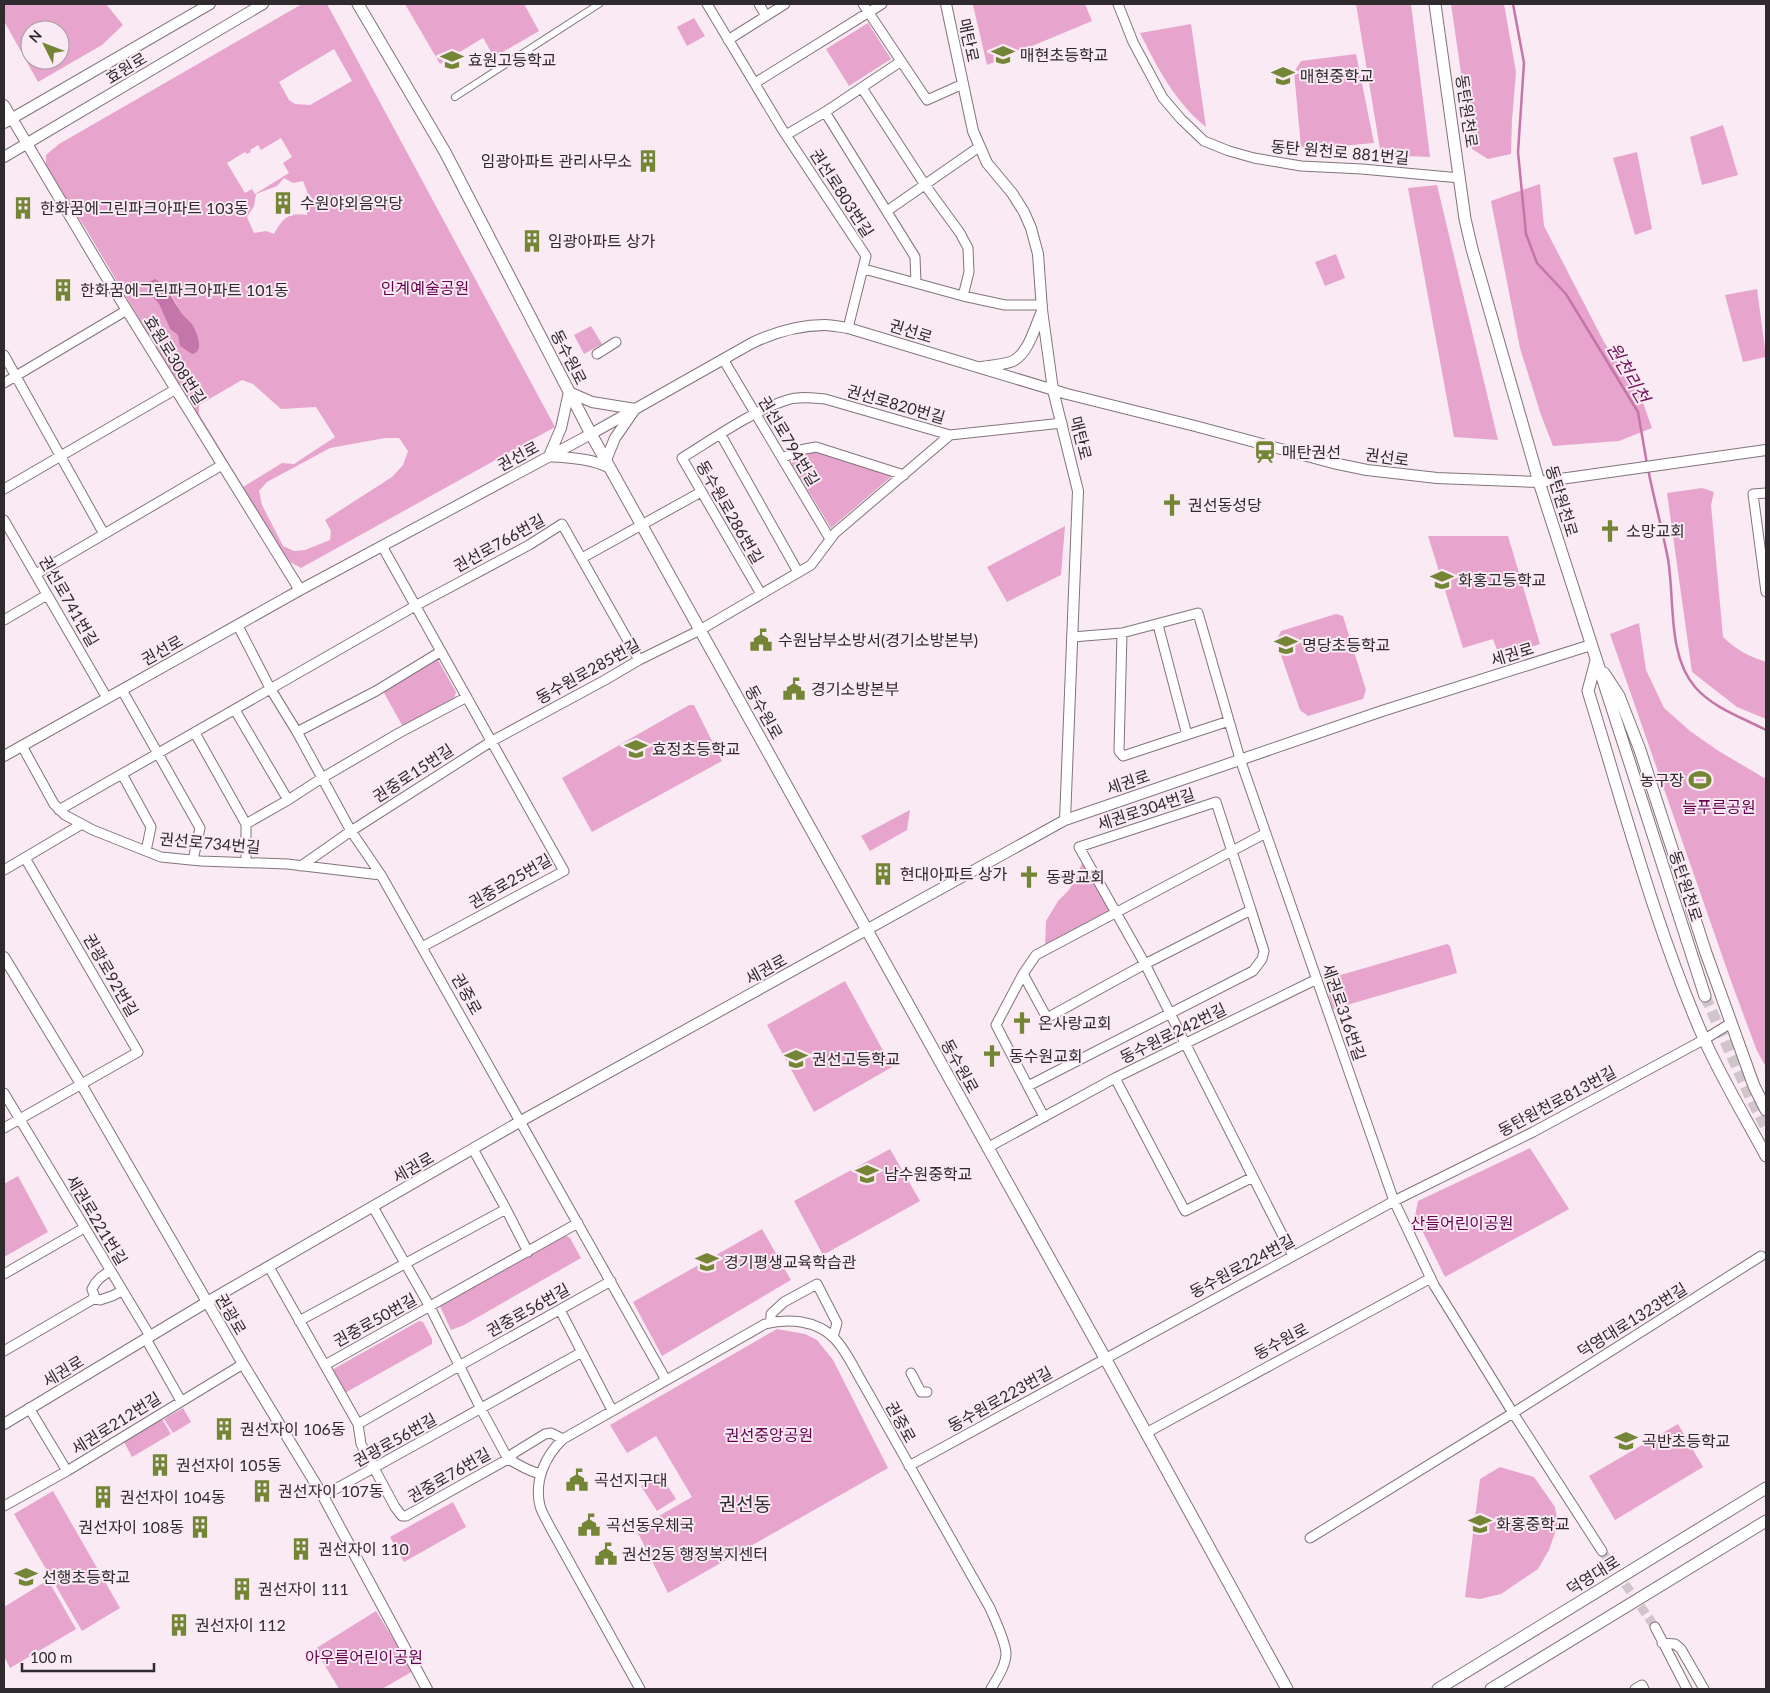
<svg xmlns="http://www.w3.org/2000/svg" width="1770" height="1693" font-family="Lato,'Noto Sans KR',sans-serif">
<rect width="100%" height="100%" fill="#f9eaf3"/>
<path fill="#e7a5ce" fill-rule="evenodd" d="M4,4h102l17,21 -21,20 -64,37 -34,-61zM30,30h30v30h-30z
M302,4h25l228,423 -254,141 -13,-7 -99,-158 -103,-174 -40,-58v-16l13,-11zM334,49l18,32 -42,24 -15,-1 -6,-4 -10,-18zM281,138l11,19 -9,6 6,10 -34,21 -3,-5 -7,4 -18,-30 18,-11 2,2 4,-2 -1,-2 8,-5 3,5zM284,178l9,5 10,-2 5,13 6,6 -7,6v9c-19,-3 -24,3 -33,19l-8,-3 -12,2 -7,-16 7,-11 2,-12 21,-8zM158,280l13,14 9,17 12,14 5,12 2,11 -29,-19 -11,-25zM242,380l11,4 28,25 35,-2 19,30 -41,27 -12,-1 -39,24 -44,-73v-9zM385,438h14l9,13 -5,14 -11,12 -67,43 6,11 -1,9 -25,10 -11,1 -11,-5 -21,-41 -3,-14 8,-9 63,-34z
M405,4h119l15,27 -45,26 -11,-19 -43,26z
M976,4h109l7,17 -105,44 -14,-60z
M1356,4h55l19,153 -49,-2z
M1451,4h53l12,68 -4,48 -1,34 -23,5 -16,-10z
M694,18l11,18 -18,10 -10,-19z
M868,23l23,36 -42,27 -23,-37z
M1191,24l15,103c-31,-25 -48,-58 -66,-94z
M1356,54l18,89 -65,6 -8,-2 -7,-75 7,-11z
M1723,125l15,50 -36,10 -12,-48z
M1637,152l15,77 -17,6 -22,-77z
M1540,184l4,42 60,116 38,58 10,28 -33,13 -66,5 -12,-31 -21,-67 -29,-147z
M1437,185l61,255 -44,-3 -46,-249z
M1336,254l9,24 -20,8 -10,-24z
M1757,289l9,68 -23,5 -18,-67z
M591,326l11,18 -18,10 -10,-19z
M813,450l75,22 4,4 -61,52 -39,-64v-8z
M1702,488l12,4 -3,13 12,132c13,13 26,19 43,25v57l-29,-12 -45,-35 -25,-179z
M1065,526l-4,49 -54,27 -20,-35z
M1428,536h80l32,108 -40,14 -7,-19 -30,9z
M1336,614l7,2 23,74 -3,9 -55,17 -8,-6 -24,-69 5,-10z
M1639,623l7,47 18,38 26,23 27,19 49,29v288l-9,-16 -26,-70 -121,-347z
M433,659l5,1 18,32 -2,7 -48,27 -4,-1 -18,-32 3,-6z
M689,705h5l28,56 -130,71 -30,-54z
M910,810l-3,20 -37,21 -9,-15z
M1083,860l30,53 -68,36 1,-28 12,-20 10,-10 8,-12z
M1447,944l3,2 7,27 -124,36 -8,-27 2,-3z
M845,981l47,86 -78,45 -47,-87z
M1530,1148l39,61 -124,68 -30,-61 3,-15z
M890,1149l30,52 -97,54 -29,-54z
M18,1176l30,56 -44,25v-73z
M762,1229l29,51 -129,76 -29,-54z
M563,1234l7,4 11,20 -117,67 -13,5 -12,-26z
M419,1321l4,1 9,17v5l-89,50 -13,-23z
M777,1329l28,5 12,6 16,20 55,108 -220,125 -32,-64 56,-32 -36,-61 -29,17 -17,-28z
M183,1408l8,14 -18,11 -9,-14z
M162,1419l9,15 -39,23 -8,-15z
M1678,1424l25,43 -88,53 -26,-44z
M1500,1467l34,10 21,30 3,17 -9,26 -11,19 -37,25 -21,5 -15,-2 15,-118z
M660,1474l16,25 -19,12 -16,-25z
M53,1491l67,117 -38,23 -68,-117z
M453,1502l13,25 -62,35 -14,-25z
M48,1580l28,49 -66,39 -6,-12v-49z
M376,1611l37,60 -31,18h-43l-24,-40z"/>
<path fill="#c475a9" d="M155,279c12,5 17,20 24,30 3,6 9,10 13,15 3,5 10,20 6,26 0,1 -4,4 -6,4l-12,-8 -2,-11 -8,-6 -11,-25 -10,-12 -2,-6 2,-4z"/>
<g fill="none" stroke-linecap="round" stroke-linejoin="round">
<path stroke="#c475a9" stroke-width="2.5" d="M1513,4l11,59 -6,89 8,82 11,29 29,31 72,118 9,52
M1648,469c6,30 14,59 20,90 7,41 -1,95 27,128 18,21 48,31 71,43"/>
<path stroke="#d1c4cb" stroke-width="9" stroke-dasharray="9 4.5" stroke-linecap="butt" d="M1602,1551l53,76"/>
<path stroke="#d1c4cb" stroke-width="11" stroke-dasharray="11 5.5" stroke-linecap="butt" d="M1705,996l45,101 16,31"/>
<defs>
<path id="pedestrian" d="M455,97l144,-93"/>
<path id="minor" d="M707,4l75,125 84,127 -18,72
M759,4l7,12
M863,4l64,96 36,-16
M1118,4l15,38 30,56 18,21 23,22 25,10 25,7 47,8 61,3 98,9
M728,40l57,-36
M755,83l127,-79
M862,88l63,97 35,48 8,15 1,24 -6,24
M825,112l90,145 1,26
M786,135l39,-23 75,-50
M887,211l92,-64
M864,269l99,27 42,9h37
M597,354l19,-12
M4,355l100,179
M723,359l107,180
M4,383l123,-73
M721,435l77,137
M782,458l18,-8 16,-3 88,28
M4,489l172,-100
M1766,493l-13,1 13,98
M4,520l103,178
M382,546l182,325 -142,76
M582,558l119,-66
M36,574l186,-109
M761,594l-79,-136c31,-19 70,-47 105,-58 12,-4 25,-2 38,-1l125,36 112,-12
M4,620l43,-25
M1158,625l29,110
M238,626l32,62 27,44 54,99 30,44 285,505
M1122,633l-3,118 4,5 106,-35
M1072,637l50,-4 76,-20 42,146 154,442 40,84 79,128 89,138
M122,690l78,138 -7,32
M235,710l53,90
M297,732l79,-41 64,-39
M195,733l51,91
M22,746l32,58 11,11 28,15 68,27 40,4 86,3 94,11
M122,774l29,53 -5,24
M59,810l356,-204 114,-61 33,-21 77,136
M246,862v-38l42,-24 34,-22 77,-45 68,-36
M301,866l50,-35 141,-90 113,-61 34,-20 61,-30 111,-65 24,-32 115,-98
M4,870l78,-46
M1023,974l24,44 98,-54 106,-54 -35,-108 -137,45 66,117 148,292
M1115,1078l70,133 68,-34
M1028,1086l225,-115 9,-12 2,-8 -13,-41
M4,1093l146,243
M1044,1117l-48,-92 27,-51 13,-19 230,-122
M4,1128l134,-76 -113,-194
M987,1148l128,-70 202,-99
M473,1149l33,60
M373,1207l57,100 51,102 27,50
M269,1267l89,157
M4,1274l80,-46
M95,1298l-3,-9c4,-9 10,-13 18,-18
M560,1310l52,100
M299,1321l207,-112 22,43
M771,1322v-8l13,-12 33,-18 20,39 -4,14
M146,1339l35,62
M4,1351l91,-53 5,2 12,-4 10,-5
M325,1365l253,-142
M911,1373l10,19h6
M29,1408l38,63 176,-107
M1146,1433l285,-155
M563,1439l-12,-6 -6,1 -31,19 -6,6 -102,57h-4l-7,-9 -34,-63 -3,-20 101,-58 152,-85
M508,1459c12,6 19,12 33,15
M909,1466l485,-265 139,-69 172,-93 26,-16
M323,1496l259,-144
M4,1506l63,-35
M1310,1538l203,-125 248,-157
M1655,1627l32,62
M1662,1643l13,1 6,5 23,40
M640,1689l-90,-162c-3,-6 -8,-14 -10,-21 -6,-25 5,-50 23,-67l202,-115c23,-6 51,-4 69,14 13,13 21,33 31,49l125,221c5,12 15,32 16,45 0,13 -9,25 -15,36
M1635,1689l7,-4 2,4"/>
<path id="tertiary" d="M946,4l27,127 14,32 25,30 12,19 7,16 7,26 4,56 11,80 25,101 -13,329
M4,105l98,165 198,320
M4,123l206,-119
M4,157l259,-153
M982,367c10,-2 21,-2 31,-6 16,-8 22,-35 29,-50
M606,460l9,-22 20,-29 -43,-7 -23,-10 -8,36 -12,28c21,2 42,2 61,12
M4,756l296,-166 291,-156 161,-91c23,-11 47,-18 73,-18 7,0 15,2 23,3l219,66 128,32 138,37 34,7 70,8 102,4 227,-32
M4,957l77,127 162,280 80,132 104,193
M4,1424l203,-122 314,-181 544,-301 317,-109 209,-66"/>
<path id="secondary" d="M358,4l87,148 146,282 514,924 182,331
M1435,4l30,215 7,30 67,233 166,514
M1596,661l-8,30c36,116 67,236 116,348 18,40 41,78 62,117
M1604,673l15,23 21,54 66,203 48,133 12,24
M1438,1689l328,-201
M1491,1689l275,-168"/>
</defs>
<use href="#pedestrian" stroke="#81747c" stroke-width="8"/>
<use href="#minor" stroke="#81747c" stroke-width="11"/>
<use href="#tertiary" stroke="#81747c" stroke-width="12"/>
<use href="#secondary" stroke="#81747c" stroke-width="13"/>
<use href="#pedestrian" stroke="#fff" stroke-width="6"/>
<use href="#minor" stroke="#fff" stroke-width="9"/>
<use href="#tertiary" stroke="#fff" stroke-width="10"/>
<use href="#secondary" stroke="#fff" stroke-width="11"/>
</g>
<defs>
<symbol id="school-bare" viewBox="-9 -9 18 18"><path d="M0-5L7-2L0 1L-7-2ZM-4 1L0 2.5L4 1V4Q0 6-4 4Z" fill="#748636" stroke="#f9eaf3" stroke-width="2.5" paint-order="stroke"/></symbol>
<symbol id="building-bare" viewBox="-9 -9 18 18"><path d="M-4-6H4V6H1V3H-1V6H-4ZM-2.5-4.3h1.7v1.8h-1.7ZM.8-4.3h1.7v1.8H.8ZM-2.5-1h1.7V.8h-1.7ZM.8-1h1.7V.8H.8Z" fill="#748636" stroke="#f9eaf3" stroke-width="2.5" paint-order="stroke"/></symbol>
<symbol id="station-bare" viewBox="-9 -9 18 18"><path d="M-3-6H3Q5-6 5-4V2Q5 4 3 4L4.5 6H3L1.5 4h-3L-3 6H-4.5L-3 4Q-5 4-5 2V-4Q-5-6-3-6ZM-3.5-4v3h7v-3ZM-3.5 1v1.5H-2V1ZM2 1v1.5H3.5V1Z" fill="#748636" stroke="#f9eaf3" stroke-width="2.5" paint-order="stroke"/></symbol>
<symbol id="church-bare" viewBox="-9 -9 18 18"><path d="M-1.2-6h2.4v3.5h3.3v2.4h-3.3V6h-2.4V-.1h-3.3v-2.4h3.3Z" fill="#748636" stroke="#f9eaf3" stroke-width="2.5" paint-order="stroke"/></symbol>
<symbol id="civic-bare" viewBox="-9 -9 18 18"><path d="M-.6-6.5H3V-4.5H.6V-3L4-1V1h2V6H-6V1h2V-1L-.6-3ZM-1.2 2.5V6h2.4V2.5Z" fill="#748636" stroke="#f9eaf3" stroke-width="2.5" paint-order="stroke"/></symbol>
<symbol id="stadium-bare" viewBox="-9 -9 18 18"><path d="M0-5a6.5 5 0 1 0 0 10a6.5 5 0 1 0 0-10ZM-3.5-1.8h7v3.6h-7Z" fill="#748636" stroke="#f9eaf3" stroke-width="2.5" paint-order="stroke"/></symbol>
</defs>
<g fill-rule="evenodd">
<use href="#school-bare" x="987" y="39" width="32" height="32"/>
<use href="#school-bare" x="436" y="44" width="32" height="32"/>
<use href="#school-bare" x="1267" y="60" width="32" height="32"/>
<use href="#building-bare" x="632" y="145" width="32" height="32"/>
<use href="#building-bare" x="267" y="187" width="32" height="32"/>
<use href="#building-bare" x="7" y="192" width="32" height="32"/>
<use href="#building-bare" x="516" y="225" width="32" height="32"/>
<use href="#building-bare" x="47" y="274" width="32" height="32"/>
<use href="#station-bare" x="1249" y="436" width="32" height="32"/>
<use href="#church-bare" x="1156" y="489" width="32" height="32"/>
<use href="#church-bare" x="1594" y="515" width="32" height="32"/>
<use href="#school-bare" x="1426" y="564" width="32" height="32"/>
<use href="#civic-bare" x="745" y="624" width="32" height="32"/>
<use href="#school-bare" x="1270" y="629" width="32" height="32"/>
<use href="#civic-bare" x="778" y="673" width="32" height="32"/>
<use href="#school-bare" x="620" y="733" width="32" height="32"/>
<use href="#stadium-bare" x="1684" y="764" width="32" height="32"/>
<use href="#building-bare" x="867" y="858" width="32" height="32"/>
<use href="#church-bare" x="1013" y="861" width="32" height="32"/>
<use href="#church-bare" x="1006" y="1007" width="32" height="32"/>
<use href="#church-bare" x="976" y="1040" width="32" height="32"/>
<use href="#school-bare" x="780" y="1043" width="32" height="32"/>
<use href="#school-bare" x="851" y="1158" width="32" height="32"/>
<use href="#school-bare" x="691" y="1246" width="32" height="32"/>
<use href="#building-bare" x="208" y="1413" width="32" height="32"/>
<use href="#school-bare" x="1610" y="1425" width="32" height="32"/>
<use href="#building-bare" x="144" y="1449" width="32" height="32"/>
<use href="#civic-bare" x="561" y="1464" width="32" height="32"/>
<use href="#building-bare" x="246" y="1475" width="32" height="32"/>
<use href="#building-bare" x="87" y="1481" width="32" height="32"/>
<use href="#school-bare" x="1464" y="1508" width="32" height="32"/>
<use href="#civic-bare" x="573" y="1509" width="32" height="32"/>
<use href="#building-bare" x="184" y="1511" width="32" height="32"/>
<use href="#building-bare" x="285" y="1533" width="32" height="32"/>
<use href="#civic-bare" x="590" y="1538" width="32" height="32"/>
<use href="#school-bare" x="10" y="1561" width="32" height="32"/>
<use href="#building-bare" x="226" y="1573" width="32" height="32"/>
<use href="#building-bare" x="163" y="1609" width="32" height="32"/>
</g>
<g text-anchor="middle" stroke-width="4" stroke-linejoin="round" paint-order="stroke">
<g font-size="16" fill="#2f2a2d" stroke="#f9eaf3">
<text transform="translate(969 40) rotate(78)" y="6">매탄로</text>
<text transform="translate(126 68) rotate(-31)" y="6">효원로</text>
<text transform="translate(1467 111) rotate(82)" y="6">동탄원천로</text>
<text transform="translate(1340 152) rotate(5)" y="6">동탄 원천로 881번길</text>
<text transform="translate(842 193) rotate(57)" y="6">권선로803번길</text>
<text transform="translate(911 331) rotate(17)" y="6">권선로</text>
<text transform="translate(569 357) rotate(63)" y="6">동수원로</text>
<text transform="translate(175 360) rotate(58)" y="6">효원로308번길</text>
<text transform="translate(896 404) rotate(16)" y="6">권선로820번길</text>
<text transform="translate(1081 438) rotate(76)" y="6">매탄로</text>
<text transform="translate(789 441) rotate(59)" y="6">권선로794번길</text>
<text transform="translate(518 456) rotate(-28)" y="6">권선로</text>
<text transform="translate(1387 457) rotate(8)" y="6">권선로</text>
<text transform="translate(1562 501) rotate(73)" y="6">동탄원천로</text>
<text transform="translate(730 512) rotate(60)" y="6">동수원로286번길</text>
<text transform="translate(499 543) rotate(-29)" y="6">권선로766번길</text>
<text transform="translate(69 601) rotate(60)" y="6">권선로741번길</text>
<text transform="translate(162 650) rotate(-29)" y="6">권선로</text>
<text transform="translate(1512 654) rotate(-17)" y="6">세권로</text>
<text transform="translate(588 671) rotate(-29)" y="6">동수원로285번길</text>
<text transform="translate(764 712) rotate(61)" y="6">동수원로</text>
<text transform="translate(413 773) rotate(-33)" y="6">권중로15번길</text>
<text transform="translate(1128 782) rotate(-19)" y="6">세권로</text>
<text transform="translate(1146 809) rotate(-18)" y="6">세권로304번길</text>
<text transform="translate(210 843) rotate(5)" y="6">권선로734번길</text>
<text transform="translate(510 881) rotate(-30)" y="6">권중로25번길</text>
<text transform="translate(1686 886) rotate(72)" y="6">동탄원천로</text>
<text transform="translate(766 969) rotate(-29)" y="6">세권로</text>
<text transform="translate(111 975) rotate(60)" y="6">권광로92번길</text>
<text transform="translate(467 994) rotate(61)" y="6">권중로</text>
<text transform="translate(1344 1012) rotate(71)" y="6">세권로316번길</text>
<text transform="translate(1173 1033) rotate(-26)" y="6">동수원로242번길</text>
<text transform="translate(960 1066) rotate(61)" y="6">동수원로</text>
<text transform="translate(1557 1101) rotate(-28)" y="6">동탄원천로813번길</text>
<text transform="translate(413 1167) rotate(-30)" y="6">세권로</text>
<text transform="translate(97 1220) rotate(59)" y="6">세권로221번길</text>
<text transform="translate(1242 1266) rotate(-28)" y="6">동수원로224번길</text>
<text transform="translate(528 1310) rotate(-29)" y="6">권중로56번길</text>
<text transform="translate(231 1314) rotate(60)" y="6">권광로</text>
<text transform="translate(375 1320) rotate(-29)" y="6">권중로50번길</text>
<text transform="translate(1632 1320) rotate(-32)" y="6">덕영대로1323번길</text>
<text transform="translate(1281 1341) rotate(-28)" y="6">동수원로</text>
<text transform="translate(63 1371) rotate(-31)" y="6">세권로</text>
<text transform="translate(1000 1399) rotate(-29)" y="6">동수원로223번길</text>
<text transform="translate(901 1422) rotate(61)" y="6">권중로</text>
<text transform="translate(116 1423) rotate(-32)" y="6">세권로212번길</text>
<text transform="translate(395 1440) rotate(-29)" y="6">권광로56번길</text>
<text transform="translate(449 1475) rotate(-30)" y="6">권중로76번길</text>
<text transform="translate(1593 1575) rotate(-32)" y="6">덕영대로</text>
</g>
<g font-size="16" fill="#2f2a2d" stroke="#f9eaf3" text-anchor="start">
<text x="1020" y="61">매현초등학교</text>
<text x="468" y="66">효원고등학교</text>
<text x="1300" y="82">매현중학교</text>
<text x="632" y="167" text-anchor="end">임광아파트 관리사무소</text>
<text x="300" y="209">수원야외음악당</text>
<text x="40" y="214">한화꿈에그린파크아파트 103동</text>
<text x="548" y="247">임광아파트 상가</text>
<text x="80" y="296">한화꿈에그린파크아파트 101동</text>
<text x="1282" y="458">매탄권선</text>
<text x="1188" y="511">권선동성당</text>
<text x="1626" y="537">소망교회</text>
<text x="1458" y="586">화홍고등학교</text>
<text x="778" y="646">수원남부소방서(경기소방본부)</text>
<text x="1302" y="651">명당초등학교</text>
<text x="811" y="695">경기소방본부</text>
<text x="652" y="755">효정초등학교</text>
<text x="1684" y="786" text-anchor="end">농구장</text>
<text x="900" y="880">현대아파트 상가</text>
<text x="1046" y="883">동광교회</text>
<text x="1038" y="1029">온사랑교회</text>
<text x="1009" y="1062">동수원교회</text>
<text x="812" y="1065">권선고등학교</text>
<text x="884" y="1180">남수원중학교</text>
<text x="724" y="1268">경기평생교육학습관</text>
<text x="240" y="1435">권선자이 106동</text>
<text x="1642" y="1447">곡반초등학교</text>
<text x="176" y="1471">권선자이 105동</text>
<text x="594" y="1486">곡선지구대</text>
<text x="278" y="1497">권선자이 107동</text>
<text x="120" y="1503">권선자이 104동</text>
<text x="1496" y="1530">화홍중학교</text>
<text x="606" y="1531">곡선동우체국</text>
<text x="184" y="1533" text-anchor="end">권선자이 108동</text>
<text x="318" y="1555">권선자이 110</text>
<text x="622" y="1560">권선2동 행정복지센터</text>
<text x="42" y="1583">선행초등학교</text>
<text x="258" y="1595">권선자이 111</text>
<text x="195" y="1631">권선자이 112</text>
</g>
<g font-size="16" fill="#66004e" stroke="#f9eaf3">
<text x="425" y="294">인계예술공원</text>
<text x="1719" y="813">늘푸른공원</text>
<text x="1462" y="1229">산들어린이공원</text>
<text x="769" y="1441">권선중앙공원</text>
<text x="364" y="1663">아우름어린이공원</text>
</g>
<g font-size="18" font-style="italic" fill="#711058" stroke="#f9eaf3">
<text transform="translate(1628 373) rotate(60)" y="6">원천리천</text>
</g>
<g font-size="19" fill="#2f2a2d" stroke="#f9eaf3">
<text x="745" y="1511">권선동</text>
</g>
</g>
<rect width="1770" height="1693" fill="none" stroke="#2f2a2d" stroke-width="10"/>
<g transform="translate(45 45) rotate(312)"><circle r="24" fill="#f9eaf3" stroke="#a89da4"/>
<path d="M0-4L9 19L0 12L-9 19Z" fill="#748636"/>
<text y="-8" font-size="14" font-weight="bold" text-anchor="middle" fill="#2f2a2d">N</text>
</g>
<path d="M22 1663v8h132v-8" fill="none" stroke="#2f2a2d" stroke-width="2.5"/>
<text x="30" y="1663" font-size="15" fill="#2f2a2d" stroke="#f9eaf3" stroke-width="4" paint-order="stroke">100 m</text>
</svg>
